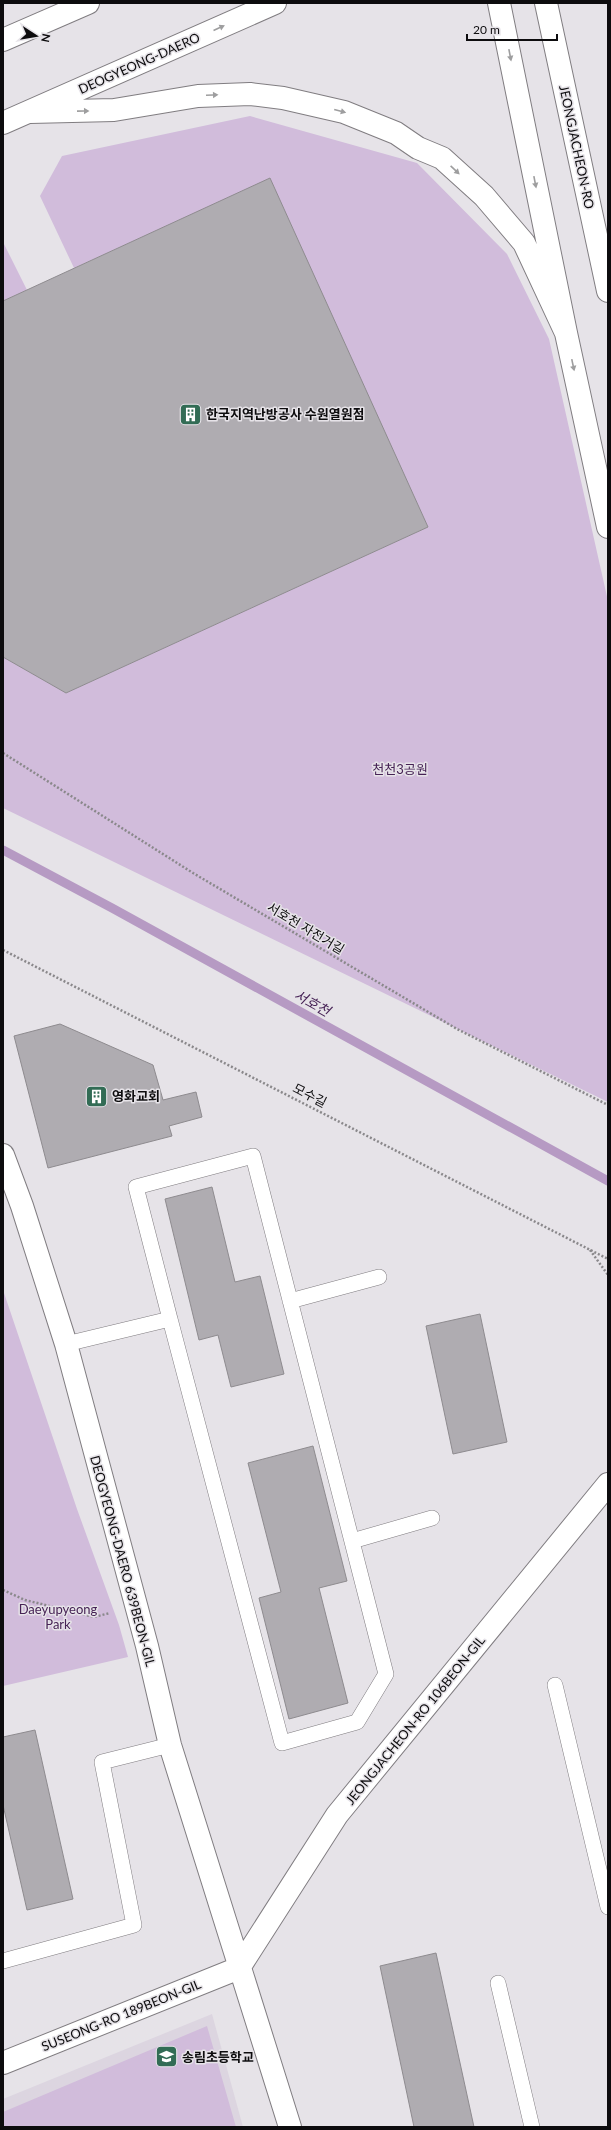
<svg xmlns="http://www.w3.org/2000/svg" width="611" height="2130" font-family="Lato,'Noto Sans KR',sans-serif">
<rect width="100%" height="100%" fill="#e6e3e8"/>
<path fill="#dcd5e0" d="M212,2014l31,113h-240v-28z"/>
<path fill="#d1bcdb" d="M250,116l167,47 90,91 42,85 59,262v501l-605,-294v-151l63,36 362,-166 -158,-348 -196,89 -34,-72 22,-40z
M3,242l24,48 -24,11z
M3,1290l74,219 42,116 9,32 -125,29z
M207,2026l29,101h-233v-15z"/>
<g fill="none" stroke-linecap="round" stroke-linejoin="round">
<path stroke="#b69ac3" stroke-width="9" d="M3,850l109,58 496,273"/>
</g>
<path fill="#afacb1" stroke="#8e8b8f" d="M270,178l158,349 -362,166 -63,-36v-356z
M60,1024l93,41 10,35 33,-8 6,25 -33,9 3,10 -124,32 -34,-132z
M212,1187l23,95 25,-6 24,98 -53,13 -13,-52 -19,5 -34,-141z
M480,1314l27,128 -54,12 -27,-128z
M313,1446l34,135 -28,7 29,115 -59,16 -30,-121 22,-6 -33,-129z
M35,1730l38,169 -46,11 -24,-105v-68z
M436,1953l38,174h-60l-34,-161z"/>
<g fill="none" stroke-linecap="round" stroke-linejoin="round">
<defs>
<path id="lane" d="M290,1301l89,-24
M66,1344l104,-25 112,424 75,-21 29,-48 -133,-518 -117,31 34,132
M352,1541l80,-23
M555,1685l53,222
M3,1961l131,-36 -32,-163 68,-17
M498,1983l34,144"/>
<path id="street" d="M3,1155l19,51 44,138 81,302 23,99 120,382
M239,1968l98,-153 271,-331
M3,2063l236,-95"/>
<path id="secondary" d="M499,3l67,330 42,194
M546,3l62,288
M3,40l85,-37
M30,112l84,-2 84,-14 52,-2 33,4 61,14 52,21 22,15 24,10 42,38 40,47 42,90
M3,123l272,-120"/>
</defs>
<use href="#lane" stroke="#807d81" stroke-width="16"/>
<use href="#street" stroke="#807d81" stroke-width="24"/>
<use href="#secondary" stroke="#807d81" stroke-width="24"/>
<path stroke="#8a888b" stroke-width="2.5" stroke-dasharray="2 2" stroke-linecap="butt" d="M3,753l190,120 264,156 151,76
M3,950l605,309
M590,1250l18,25
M3,1590l22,10 69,17 16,-4"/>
<use href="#lane" stroke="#fff" stroke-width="15"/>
<use href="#street" stroke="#fff" stroke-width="22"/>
<use href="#secondary" stroke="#fff" stroke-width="22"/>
</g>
<defs><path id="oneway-solid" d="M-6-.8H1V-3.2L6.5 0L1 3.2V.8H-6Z"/></defs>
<g fill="#9e9e9f">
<use href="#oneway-solid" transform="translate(219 28) rotate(-24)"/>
<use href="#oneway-solid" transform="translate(510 55) rotate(79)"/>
<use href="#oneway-solid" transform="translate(212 95) rotate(-2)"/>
<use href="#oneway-solid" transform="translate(83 111) rotate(-1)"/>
<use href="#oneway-solid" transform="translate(340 111) rotate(15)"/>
<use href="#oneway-solid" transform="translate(455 170) rotate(43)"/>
<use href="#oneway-solid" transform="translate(535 182) rotate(79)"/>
<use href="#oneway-solid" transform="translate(573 365) rotate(78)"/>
</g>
<defs>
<symbol id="building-square" viewBox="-11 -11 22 22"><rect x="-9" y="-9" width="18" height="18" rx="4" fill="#326c55" stroke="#e6e3e8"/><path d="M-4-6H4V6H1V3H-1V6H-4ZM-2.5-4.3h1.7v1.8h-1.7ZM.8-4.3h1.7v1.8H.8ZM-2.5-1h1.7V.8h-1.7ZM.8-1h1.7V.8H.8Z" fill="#fff"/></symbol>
<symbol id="school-square" viewBox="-11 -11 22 22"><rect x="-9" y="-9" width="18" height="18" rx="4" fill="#326c55" stroke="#e6e3e8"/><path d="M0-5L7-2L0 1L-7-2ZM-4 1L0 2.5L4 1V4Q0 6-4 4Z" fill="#fff"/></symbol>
</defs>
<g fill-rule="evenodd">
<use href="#building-square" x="178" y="402" width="25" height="25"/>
<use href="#building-square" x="84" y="1084" width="25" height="25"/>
<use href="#school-square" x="154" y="2044" width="25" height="25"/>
</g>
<g text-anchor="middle" stroke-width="3" stroke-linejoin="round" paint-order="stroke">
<g font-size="13" fill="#0d0c0e" stroke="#e6e3e8">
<text transform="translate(139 63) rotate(-24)" y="5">DEOGYEONG-DAERO</text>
<text transform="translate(577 147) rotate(78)" y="5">JEONGJACHEON-RO</text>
<text transform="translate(306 928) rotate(31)" y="5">서호천 자전거길</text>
<text transform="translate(310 1095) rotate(27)" y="5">모수길</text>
<text transform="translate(123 1561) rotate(75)" y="5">DEOGYEONG-DAERO 639BEON-GIL</text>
<text transform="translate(415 1720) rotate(-51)" y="5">JEONGJACHEON-RO 106BEON-GIL</text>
<text transform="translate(121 2015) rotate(-22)" y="5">SUSEONG-RO 189BEON-GIL</text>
</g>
<g font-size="13" font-weight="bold" fill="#0d0c0e" stroke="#e6e3e8" text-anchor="start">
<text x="206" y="419">한국지역난방공사 수원열원점</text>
<text x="112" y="1101">영화교회</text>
<text x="182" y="2062">송림초등학교</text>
</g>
<g font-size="13" fill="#462255" stroke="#e6e3e8">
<text x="400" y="774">천천3공원</text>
<text x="58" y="1614">Daeyupyeong<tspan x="58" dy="15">Park</tspan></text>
</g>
<g font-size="14" font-style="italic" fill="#482457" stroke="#e6e3e8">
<text transform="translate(312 1003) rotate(29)" y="5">서호천</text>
</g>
</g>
<rect width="611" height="2130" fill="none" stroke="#0d0c0e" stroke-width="8"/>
<g transform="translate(36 36) rotate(102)" stroke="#e6e3e8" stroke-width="3" paint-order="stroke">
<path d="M0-3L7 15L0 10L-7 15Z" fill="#0d0c0e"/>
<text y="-6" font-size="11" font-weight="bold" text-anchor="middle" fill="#0d0c0e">N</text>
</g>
<path d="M467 34v6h90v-6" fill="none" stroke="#0d0c0e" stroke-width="2"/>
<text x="473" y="34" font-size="12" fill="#0d0c0e" stroke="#e6e3e8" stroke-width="3" paint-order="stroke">20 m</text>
</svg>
